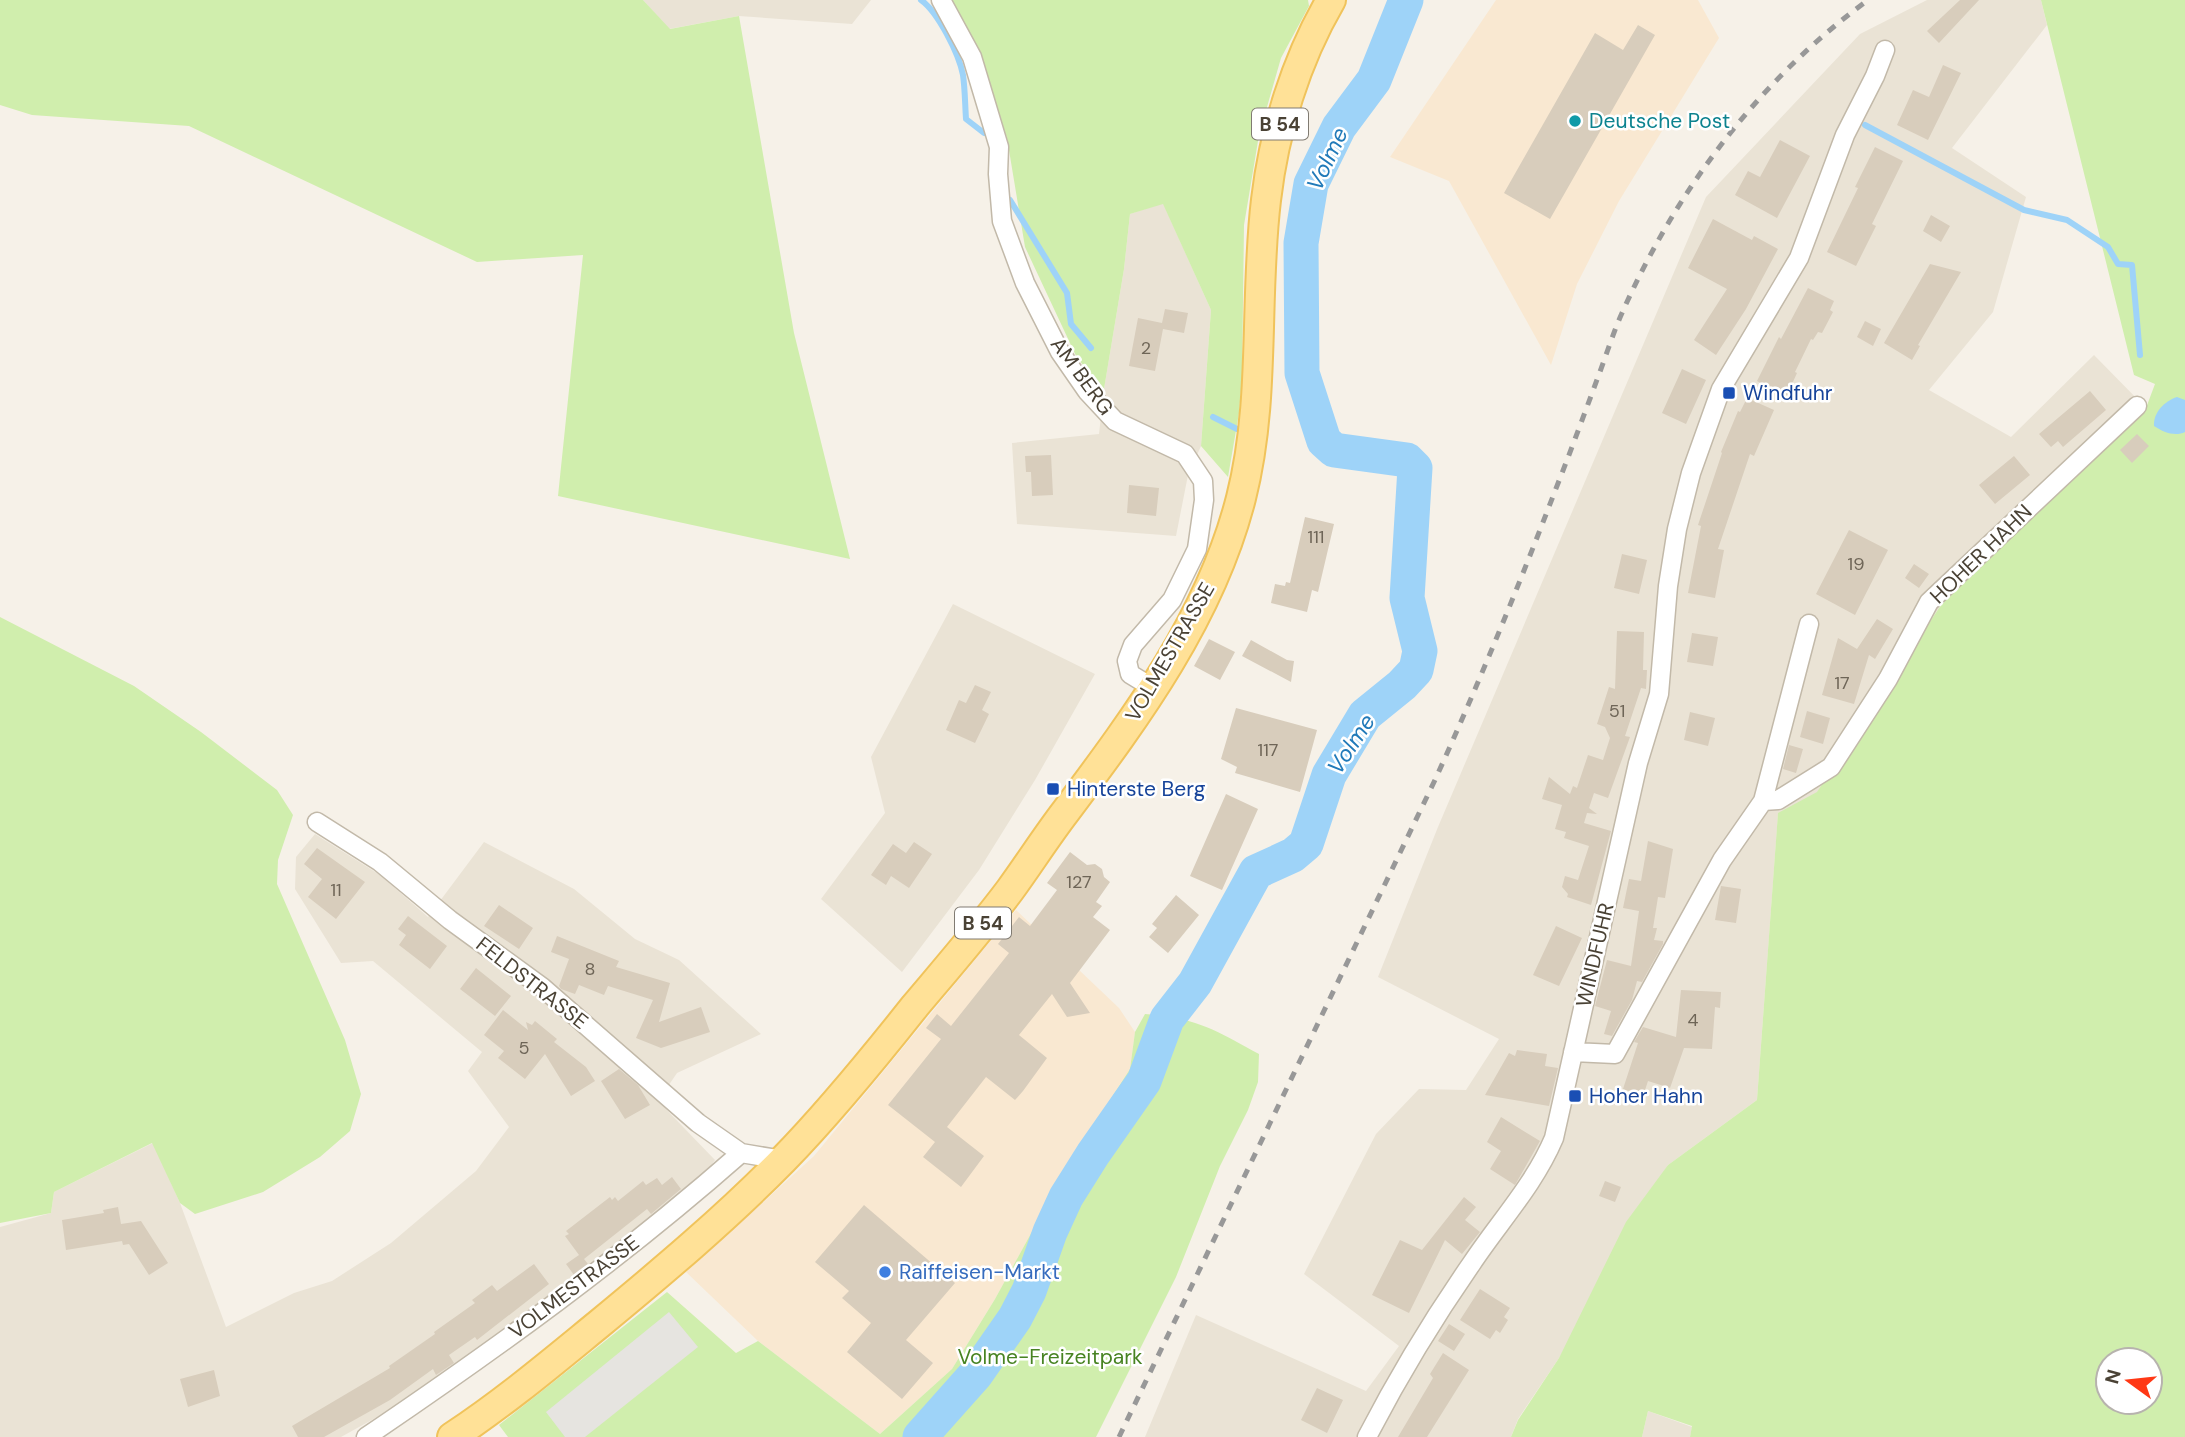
<svg xmlns="http://www.w3.org/2000/svg" width="2185" height="1437" font-family="'DM Sans',sans-serif">
<rect width="100%" height="100%" fill="#f6f1e8"/>
<path fill="#eae3d5" d="M643,0h228l-19,24 -113,-8 -70,13z
M1927,0h114l6,25 -95,123 74,49 -33,115 -64,78 82,47 83,-82 52,53 -199,188 -130,197 -39,21 -21,286 -89,65 -109,193 -41,61 -7,18h-366l51,-122 170,76 33,-45 -95,-72 72,-140 43,-45 47,1 33,-51 -121,-62 60,-150 268,-630 154,-163z
M1163,203l48,107 -10,136 -13,29 -12,61 -159,-12 -5,-81 87,-9 5,-45 20,-120 6,-55z
M953,604l142,70 -60,106 -56,90 -77,102 -81,-73 64,-86 -14,-56z
M315,834l65,41 48,42 56,-75 90,47 61,50 44,21 82,74 -84,39 -19,28 57,59 -17,23 -133,105 -132,98 -92,51h-341v-210l51,-14 3,-21 99,-49 27,60 46,124 68,-34 38,-12 59,-38 85,-72 33,-44 -41,-56 14,-19 -109,-91 -32,2 -46,-74 1,-32z
M1648,1411l44,16 -2,10h-48z"/>
<path fill="#f9e8d1" d="M1496,0h202l21,38 -100,163 -42,83 -26,81 -102,-184 -59,-24z
M1016,910l103,98 16,24 -5,37 -61,95 -74,135 -43,70 -72,65 -122,-93 -72,-69 128,-116z"/>
<path fill="#d0eead" fill-rule="evenodd" d="M0,0h643l27,29 69,-13 55,317 56,226 -292,-63 25,-241 -106,7 -288,-136 -157,-11 -32,-10z
M948,0h360l1,6 -28,52 -22,77 -15,90 -2,153 -3,35 -11,64 -27,-31 10,-136 -48,-106 -33,10 -6,55 -20,120 -27,-31 -52,-111 -18,-109 -29,-84z
M2041,0h144v1437h-495l2,-11 -44,-15 -6,26h-131l7,-17 41,-62 67,-136 42,-57 89,-65 21,-287 39,-21 130,-196 199,-188 9,-24 -21,-9zM2108,1360h42v42h-42z
M0,617l134,69 67,46 76,58 16,25 -15,45 -1,24 68,156 16,54 -11,37 -30,26 -57,35 -68,22 -15,-11 -28,-60 -98,49 -3,21 -51,10z
M1145,1014c50,3 72,17 114,40l-1,28 -10,28 -28,56 -44,111 -80,160h-588l-9,-12 168,-133 69,61 22,-12 122,93 72,-65 43,-70 74,-135 61,-95 5,-37z"/>
<path fill="#e6e4e0" d="M669,1312l29,35 -113,90h-20l-19,-25z"/>
<path fill="#9ed3f8" d="M2177,397l8,3v32c-10,5 -22,0 -31,-6 -1,-14 11,-25 23,-29z"/>
<g fill="none" stroke-linecap="round" stroke-linejoin="round">
<path stroke="#9ed3f8" stroke-width="6" d="M921,0c17,12 38,54 42,75 2,14 2,29 3,44l18,14
M1865,125l159,85 43,10 41,27 10,17 14,1 8,90
M1010,200l57,93 4,31 20,24
M1213,417l24,12"/>
<path stroke="#9ed3f8" stroke-width="35" d="M920,1437l56,-63 39,-56 14,-27 21,-59 16,-35 27,-43 51,-73 23,-62 28,-36 61,-111 37,-17 13,-11 23,-69 36,-60 37,-30 14,-15 4,-19 -13,-53 8,-130 -8,-8 -73,-10 -10,-9 -22,-68 -1,-130 10,-59 28,-57 35,-47 32,-80"/>
</g>
<path fill="#d8cdbc" d="M1960,0h19l-40,43 -12,-12z
M1638,25l17,10 -105,184 -46,-26 91,-160 28,17z
M1943,65l18,8 -33,67 -31,-15 16,-35 16,7z
M1780,140l30,16 -33,62 -42,-23 13,-24 12,6z
M1875,147l28,14 -31,63 4,2 -20,40 -29,-14 31,-64 -3,-1z
M1931,215l19,11 -9,16 -18,-11z
M1713,219l39,21 2,-4 24,13 -32,60 -30,46 -22,-15 33,-51 -39,-21z
M1930,264l31,8 -43,73 2,1 -8,14 -28,-17z
M1808,288l26,13 -4,9 3,2 -11,21 -4,-1 -5,8 -2,-1 -16,33 2,1 -10,22 -4,-2 -2,4 -24,-16 22,-44 2,2z
M1165,309l23,4 -4,20 -21,-4 -8,42 -26,-5 9,-48 24,5z
M1865,321l16,8 -8,17 -16,-9z
M1682,369l24,11 -20,44 -24,-11z
M2090,391l16,19 -43,37 -5,-6 -7,6 -12,-13z
M1747,398l27,12 -20,46 -4,-2 -32,95 6,1 -9,48 -27,-5 13,-67 -3,-1 24,-72 -1,-1 17,-41 2,1z
M2137,434l12,12 -17,17 -12,-13z
M1051,455l2,40 -21,1 -1,-24h-5l-1,-16z
M2014,456l16,19 -35,29 -16,-19z
M1129,485l30,3 -3,28 -29,-3z
M1305,517l29,7 -16,68 -6,-2 -5,22 -36,-9 4,-19 10,2 1,-4 4,1z
M1849,530l39,20 -33,65 -39,-21z
M1622,554l25,6 -8,34 -25,-6z
M1914,564l15,10 -10,14 -14,-10z
M1877,619l16,10 -18,30 -6,-4 -15,49 -32,-9 16,-57 19,11z
M1617,631l27,1 -1,38h4l-1,19 -5,-1 -16,48 5,1 -22,61 -14,-5 -5,15 8,6 -10,-1 -3,10 27,8 -20,74 -24,-8 1,-3 -6,-7 3,-11 13,4 11,-34 -25,-8 2,-6 -11,-3 7,-24 -20,-6 7,-22 21,17 3,-8 4,2 11,-33 15,5 7,-22 -5,-11 -8,-3 12,-37 6,2z
M1692,633l26,4 -5,29 -26,-4z
M1209,639l26,13 -15,28 -26,-14z
M1251,640l36,20 7,1 -3,21 -49,-26z
M975,685l16,7 -9,18 7,4 -14,29 -29,-13 13,-30 7,3z
M1236,708l81,22 -17,62 -65,-19 2,-6 -16,-8z
M1807,711l23,7 -7,26 -23,-7z
M1690,712l25,6 -7,28 -24,-6z
M1789,745l14,4 -7,24 -13,-4z
M1226,794l32,15 -36,81 -32,-14z
M1648,841l25,8 -8,49 -7,-1 -5,31h4l-3,12 9,1v3l-21,38 -5,-1 -5,19 -20,36 -8,-2 7,-23 -16,-5 12,-46 24,6 8,-55 -16,-3 6,-29 12,2z
M914,842l18,12 -23,34 -18,-12 -5,9 -15,-10 22,-31 13,9z
M317,848l48,34 -29,37 -28,-22 14,-18 -18,-15z
M1070,852l17,13 8,-1 7,5 2,8 6,5 -14,20 6,4 -9,11 17,13 -40,53 20,30 -23,4 -15,-23 -33,41 28,23 -24,33 -8,9 -29,-23 -39,50 37,29 -23,31 -38,-30 12,-15 -47,-37 53,-66 -15,-11 11,-14 14,12 58,-73 -11,-9 21,-27 11,9 27,-36 -10,-7z
M1721,886l20,3 -5,34 -21,-3z
M1176,895l23,20 -31,38 -19,-16 8,-9 -5,-4z
M499,905l34,23 -14,21 -35,-23z
M408,916l39,30 -17,23 -31,-24 7,-10 -8,-6z
M1556,926l26,12 -23,48 -26,-11z
M557,936l62,25 -3,6 54,16 -11,39 42,-15 9,25 -49,16 -25,-10 17,-38 -45,-14 -4,9 -25,-10 -4,9 -14,-5 -2,-3 10,-27 -18,-7z
M476,968l35,28 -16,20 -35,-27z
M1681,990l40,2 -1,16 -5,-1 -3,42 -28,-1 -14,40 -22,-7 -5,15 -20,-7 15,-46 -4,-1 9,-15 33,10z
M503,1010l25,20 -2,-8 6,3 3,-4 22,18 -3,3 32,25 9,14 -24,15 -26,-42 -20,25 -27,-21 6,-7 -20,-16z
M1517,1050l30,4 -2,12 13,2 -9,38 -64,-11 24,-42 6,3z
M619,1069l19,16 12,20 -25,14 -24,-38z
M1501,1117l39,24 -25,44 -25,-16 11,-18 -14,-9z
M672,1177l9,12 -30,25 -4,-5 -63,50 4,5 -14,11 -8,-11 13,-9 -14,-19 4,-2 -3,-3 44,-34 2,3 3,-3 3,4 25,-20 3,4 11,-7 5,7z
M1605,1181l16,6 -6,15 -16,-6z
M1464,1197l12,10 -11,13 15,12 -18,22 -17,-14 -36,73 -37,-18 28,-55 22,10z
M864,1205l91,78 -49,57 27,23 -31,36 -55,-47 24,-29 -29,-25 7,-7 -34,-29z
M118,1207l3,17 20,-3 27,42 -19,12 -20,-31 -6,1 -1,-4 -56,9 -4,-30 42,-7 -1,-3z
M534,1264l15,20 -72,56 -2,-3 -26,18 5,8 -18,12 -3,-6 -43,31 -66,37h-26l-6,-11 98,-58 -1,-2 46,-32 -1,-2 41,-29 -3,-3 20,-15 5,6z
M1480,1289l30,19 -6,9 4,3 -8,13 -4,-3 -6,9 -30,-19z
M1449,1324l16,10 -11,17 -16,-10z
M1443,1353l26,17 -42,67h-29l35,-59 -3,-4z
M214,1370l6,26 -32,11 -8,-28z
M1317,1388l26,12 -16,33 -26,-13z"/>
<g fill="none" stroke-linecap="round" stroke-linejoin="round">
<defs>
<path id="minor" d="M941,0l31,57 27,90 -1,27 4,47 23,62 35,69 27,39 28,30 70,33 18,27 1,19 -7,49 -25,51 -39,45 -6,16 3,13 23,14
M1763,801l46,-177
M317,822l63,40 70,58 92,67 156,136 43,30
M1573,1052l42,2 107,-194 41,-59 15,-1 53,-33 57,-88 41,-77 208,-196
M366,1437c130,-88 257,-180 375,-284l42,7
M1367,1437c31,-60 66,-118 105,-174 28,-42 62,-78 82,-125l84,-375 21,-69 9,-108 9,-57 14,-56 30,-84 78,-131 46,-123 30,-59 10,-26"/>
<path id="primary" d="M452,1437c53,-35 98,-73 147,-113 63,-52 126,-105 184,-164 47,-48 90,-101 132,-154 32,-38 65,-76 95,-116 19,-26 36,-53 56,-79 72,-96 145,-195 175,-313 25,-98 13,-199 25,-298 8,-69 30,-140 65,-200"/>
</defs>
<use href="#minor" stroke="#c2b9a9" stroke-width="21"/>
<use href="#primary" stroke="#f0c35b" stroke-width="32"/>
<use href="#minor" stroke="#fff" stroke-width="18"/>
<use href="#primary" stroke="#ffe197" stroke-width="28"/>
<path stroke="#989898" stroke-width="5" stroke-dasharray="9 9" stroke-linecap="butt" d="M1119,1437l316,-657c43,-95 83,-192 120,-289 15,-38 29,-76 43,-114 8,-21 15,-44 24,-64 55,-124 137,-233 246,-313"/>
</g>
<circle fill="#0f9aa8" stroke="#fff" stroke-width="2.5" cx="1575" cy="121" r="7"/>
<g fill="#1a4fb4" stroke="#fff" stroke-width="2.5">
<rect x="1722" y="386" width="14" height="14" rx="3.5"/>
<rect x="1046" y="782" width="14" height="14" rx="3.5"/>
<rect x="1568" y="1089" width="14" height="14" rx="3.5"/>
</g>
<circle fill="#3f7fe0" stroke="#fff" stroke-width="2.5" cx="885" cy="1272" r="7"/>
<g text-anchor="middle" stroke-width="5" stroke-linejoin="round" paint-order="stroke">
<g font-size="18" fill="#6e6557">
<text x="1146" y="354">2</text>
<text x="1316" y="543">111</text>
<text x="1856" y="570">19</text>
<text x="1842" y="689">17</text>
<text x="1617" y="717">51</text>
<text x="1268" y="756">117</text>
<text x="1079" y="888">127</text>
<text x="336" y="896">11</text>
<text x="590" y="975">8</text>
<text x="1693" y="1026">4</text>
<text x="524" y="1054">5</text>
</g>
<g fill="#fff" stroke="#807b72" stroke-width="2">
<rect x="1252" y="108.5" width="56" height="31" rx="5"/>
<rect x="955" y="907.5" width="56" height="31" rx="5"/>
</g>
<g font-size="19" font-weight="bold" fill="#4a4235">
<text x="1280" y="131">B 54</text>
<text x="983" y="930">B 54</text>
</g>
<g font-size="21" fill="#0d838f" stroke="#fff" text-anchor="start">
<text x="1589" y="128">Deutsche Post</text>
</g>
<g font-size="21" fill="#4a4235" stroke="#fff">
<text transform="translate(1082 376) rotate(54)" y="7">AM BERG</text>
<text transform="translate(1981 554) rotate(-44)" y="7">HOHER HAHN</text>
<text transform="translate(1170 652) rotate(-60)" y="7">VOLMESTRASSE</text>
<text transform="translate(1595 955) rotate(-77)" y="7">WINDFUHR</text>
<text transform="translate(532 983) rotate(38)" y="7">FELDSTRASSE</text>
<text transform="translate(574 1287) rotate(-37)" y="7">VOLMESTRASSE</text>
</g>
<g font-size="21" fill="#164399" stroke="#fff" text-anchor="start">
<text x="1743" y="400">Windfuhr</text>
<text x="1067" y="796">Hinterste Berg</text>
<text x="1589" y="1103">Hoher Hahn</text>
</g>
<g font-size="21" fill="#366cbe" stroke="#fff" text-anchor="start">
<text x="899" y="1279">Raiffeisen-Markt</text>
</g>
<g font-size="21" fill="#478322" stroke="#fff">
<text x="1050" y="1364">Volme-Freizeitpark</text>
</g>
<g font-size="23" font-style="italic" fill="#217ab9" stroke="#fff">
<text transform="translate(1327 159) rotate(-65)" y="8">Volme</text>
<text transform="translate(1351 744) rotate(-57)" y="8">Volme</text>
</g>
</g>
<g transform="translate(2129 1381) rotate(285)"><circle r="33" fill="#ffffff" stroke="#b7b3ae" stroke-width="2"/>
<path d="M0-5L12 26L0 18L-12 26Z" fill="#ff3815"/>
<text y="-10" font-size="19" font-weight="bold" text-anchor="middle" fill="#4a4235">N</text>
</g>
</svg>
